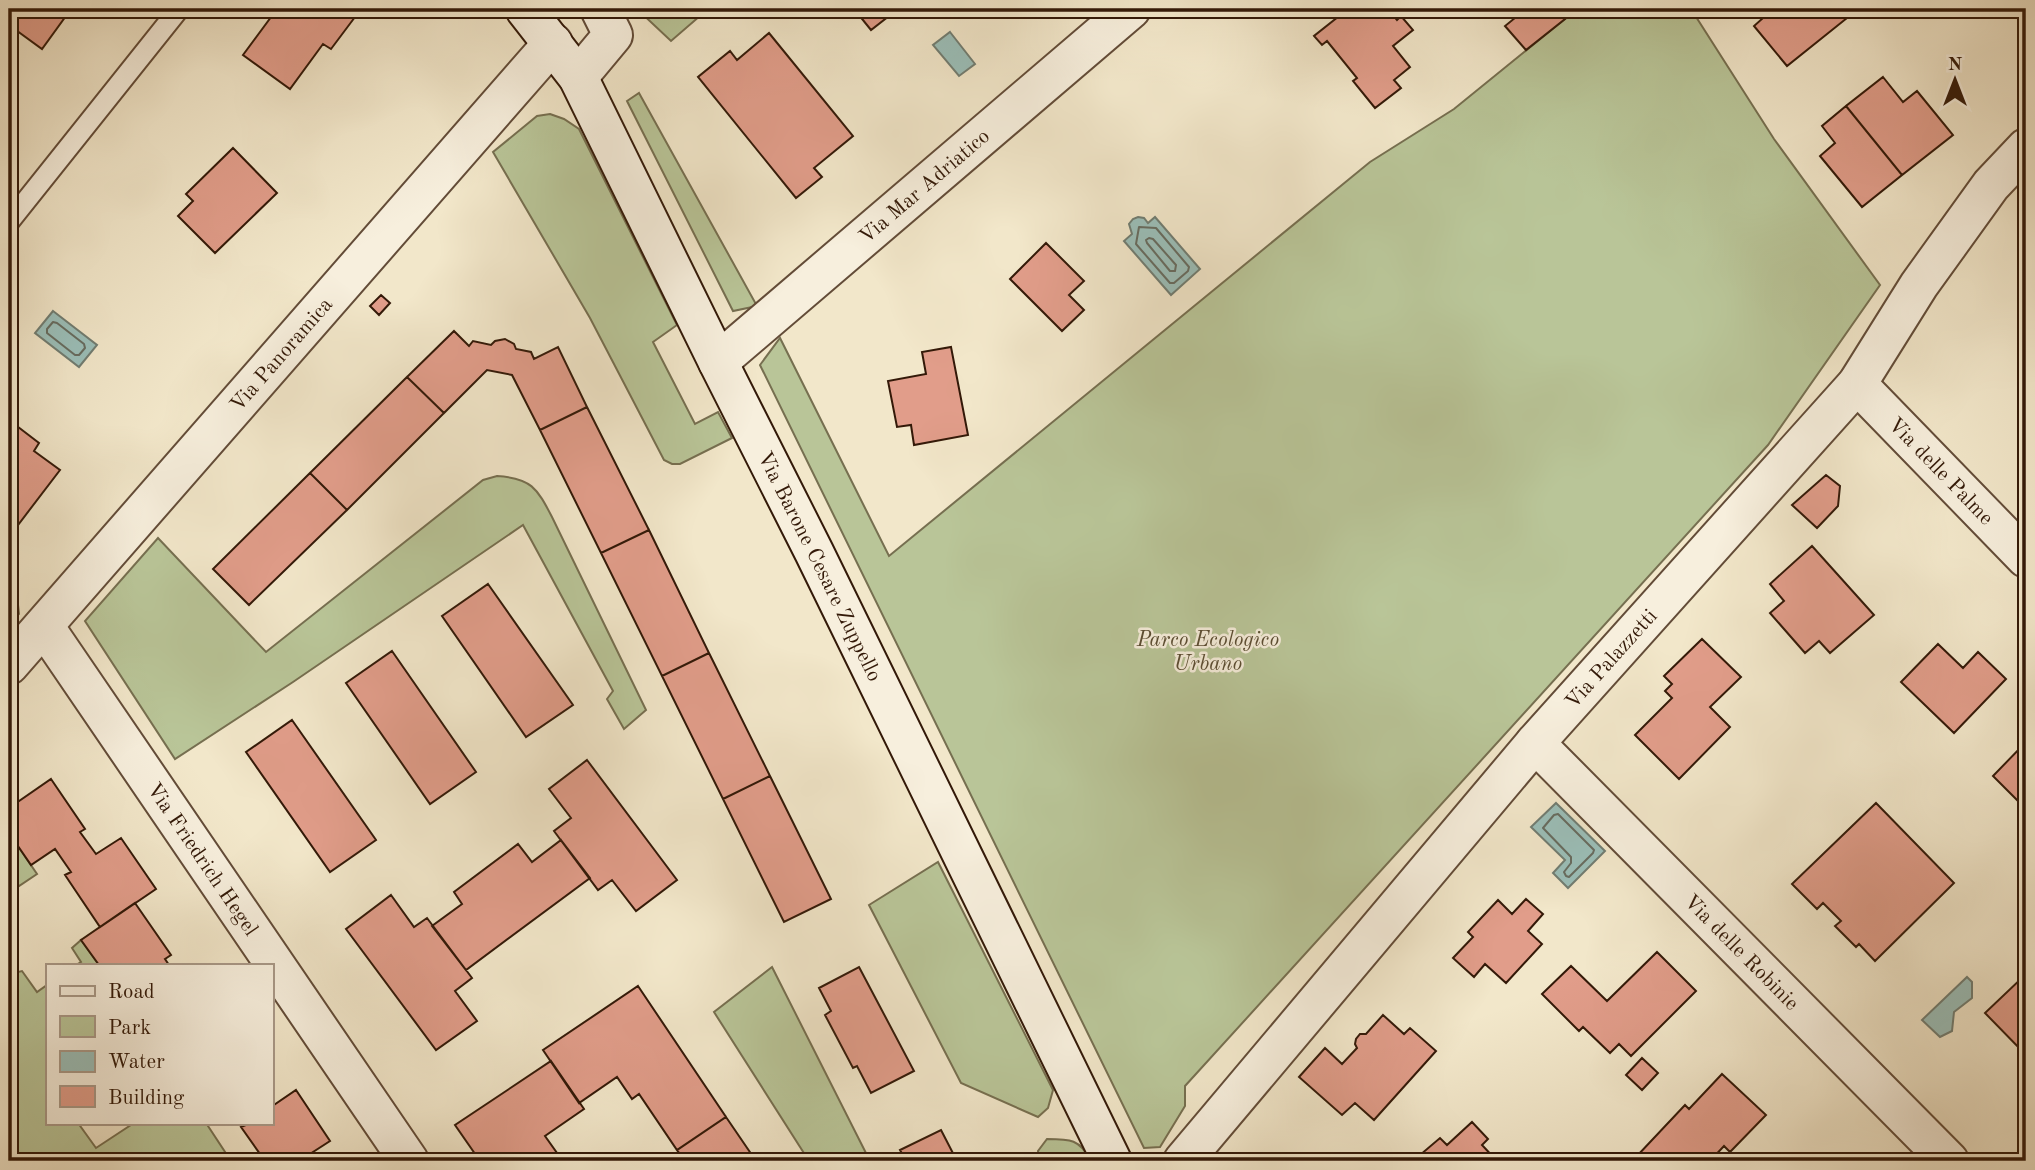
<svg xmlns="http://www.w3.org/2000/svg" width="2035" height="1170" font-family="'Old Standard TT',serif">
<rect width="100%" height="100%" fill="#f2e7ca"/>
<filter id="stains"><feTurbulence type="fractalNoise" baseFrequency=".00286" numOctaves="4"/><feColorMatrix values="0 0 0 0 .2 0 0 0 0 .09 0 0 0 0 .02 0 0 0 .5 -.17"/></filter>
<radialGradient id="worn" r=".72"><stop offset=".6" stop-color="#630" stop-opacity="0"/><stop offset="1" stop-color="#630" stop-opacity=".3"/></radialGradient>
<path fill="#b9c598" stroke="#766f50" stroke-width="2" d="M637,9h71l-37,32z
M1577,9h114l83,130 106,146 -112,160 -583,641v20l-25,41 -16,1 -384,-783 20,-27 109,218 481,-394 84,-53z
M639,93l118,213 -24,5 -106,-210z
M550,114l14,5 15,10 98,196 -24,17 42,82 23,-12 14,26 -52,26h-8l-8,-4 -74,-142 -97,-166 44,-36z
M497,476c34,2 40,12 55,41l94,193 -22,19 -17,-30 6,-8 -90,-166 -230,157 -118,77 -90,-138 73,-83 108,114 217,-172z
M9,587l8,9 2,18 -10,10z
M9,833l28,41 -18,12 -10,-15z
M938,862l115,228 -5,18 -10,9 -77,-34 -92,-178z
M81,940l18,25h-23l5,-3 -9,-14z
M772,967l98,194h-61l-95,-149z
M22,971l15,21 10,-7v138h31l18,25 38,-25h72l25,38h-222v-187z
M1047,1139c23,0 33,0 44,22h-52l-1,-10z"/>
<path fill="#9bbfb9" stroke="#717d72" stroke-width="2" d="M950,32l25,32 -16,12 -26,-31z
M1138,217l6,1 4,5 7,-6 45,52 -29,26 -47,-54 8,-7 -3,-10 4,-5z
M53,311l44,34 -18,22 -44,-34z
M1556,803l49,48 -37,37 -15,-15 12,-13 -34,-33z
M1967,977l5,5v16l-18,14 -2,19 -12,6 -18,-17z"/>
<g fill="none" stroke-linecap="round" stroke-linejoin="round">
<path stroke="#676c60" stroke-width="2" d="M1139,227l17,1 33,39 -1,4 -14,12h-4l-34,-39z
M1149,238l4,1 23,26 -1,6h-5l-23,-28 -1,-3z
M53,322l4,1 27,21 1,4 -6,7h-4l-28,-22v-4z
M1558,814l36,36 -1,3 -24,24 -3,-1 -2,-4 7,-9v-6l-28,-29 11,-13z"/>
</g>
<path fill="#e19d8a" stroke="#331908" stroke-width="2" d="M9,9h62l-29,40 -33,-24z
M277,9h76l5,4 -27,36 -8,-5 -33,45 -47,-34z
M854,9h44l-27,21z
M1348,9h40l9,11 4,-4 12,14 -20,16 17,21 -16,13 7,8 -26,20 -22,-27 4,-3 -30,-37 -5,4 -8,-9z
M1526,9h31l8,10 -39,31 -21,-24z
M1773,9h83l1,1 -70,56 -33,-40z
M769,33l84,103 -39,32 8,9 -26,21 -98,-121 32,-26 7,9z
M1883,77l20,25 14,-11 36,44 -51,40 -56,-69z
M1846,106l56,69 -40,32 -42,-51 15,-13 -13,-17z
M233,148l44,45 -62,60 -37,-37 15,-15 -7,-7z
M1046,243l38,38 -15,14 15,15 -22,21 -52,-52z
M381,295l9,8 -11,12 -9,-9z
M454,331l15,15 4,-5 18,4 4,-4 10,-2 9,5 2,5 15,3 3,7 24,-12 29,60 -47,23 -28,-55 -25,-5 -43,43 -37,-36z
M951,347l17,88 -54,10 -3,-20 -14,2 -9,-46 38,-7 -4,-22z
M407,377l37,36 -97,97 -37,-37z
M587,407l62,123 -48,23 -61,-123z
M9,420l30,23 -5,8 26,19 -42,55 -9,-7z
M310,473l37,37 -98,95 -36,-36z
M1826,475l14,11 -2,20 -21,22 -25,-23z
M649,530l60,123 -47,23 -61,-123z
M1812,546l62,69 -44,38 -11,-12 -14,12 -35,-40 14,-12 -14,-17z
M488,584l85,121 -47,32 -84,-121z
M1702,639l39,38 -31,30 20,20 -51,52 -44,-44 37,-37 -7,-7 7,-7 -8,-8z
M1938,644l25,24 15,-16 28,27 -52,54 -53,-51z
M392,651l84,121 -46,32 -84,-121z
M709,653l61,123 -47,23 -61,-123z
M292,720l84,120 -46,32 -84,-120z
M2026,742v67l-33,-33z
M587,760l90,120 -41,31 -24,-31 -14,10 -44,-59 17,-13 -22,-29z
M770,776l61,123 -47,23 -61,-123z
M51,779l34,50 -5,3 16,22 25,-16 35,51 -56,38 -35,-52 6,-3 -16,-23 -24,16 -22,-32v-25z
M1876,803l78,80 -79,78 -16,-17 -3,3 -21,-21 6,-5 -18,-18 -6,6 -25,-25z
M561,840l29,38 -124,92 -34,-44 30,-22 -8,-12 64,-48 14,18z
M391,895l23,32 13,-9 45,60 -17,13 22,30 -41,29 -90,-121z
M1526,899l17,15 -15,17 14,13 -36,39 -21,-19 -11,13 -21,-19 20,-21 -5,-5 30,-32 14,14z
M135,903l36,52 -6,4 4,6h-70l-18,-25z
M1657,952l39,39 -65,65 -12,-12 -9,9 -27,-26 -4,4 -37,-37 29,-28 36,35z
M859,967l55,104 -43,22 -14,-27 -4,2 -28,-53 6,-4 -12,-23z
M2026,974v81l-41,-42z
M638,986l88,131 -49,33 -38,-56 -7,5 -15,-22 -38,26 -36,-53z
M1383,1015l21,19 6,-6 26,23 -62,69 -19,-17 -13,12 -43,-38 26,-29 17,16 15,-16 -2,-4 1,-5 4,-5h6z
M1642,1058l16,15 -16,17 -16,-15z
M551,1061l33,48 -39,27 17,24 -3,1h-79l-25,-36z
M1722,1074l44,41 -36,37 -6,-6 -14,15h-70l-4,-4 49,-52 4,4z
M296,1090l34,51 -31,20h-34l-24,-34 5,-2 -1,-2h26v-16z
M726,1117l30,44h-71l-8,-11z
M1472,1122l16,17 -6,6 15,16h-71l-6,-6 20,-17 7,7z
M941,1130l16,31h-51l-6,-11z"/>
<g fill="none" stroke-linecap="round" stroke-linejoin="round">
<defs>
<path id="service" d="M9,222l170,-213"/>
<g id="minor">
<path d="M578,77l35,-42 -13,-26"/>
<path id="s1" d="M718,362l413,-353"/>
<path id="s2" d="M1857,384l169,174"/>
<path id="s3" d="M44,626l365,535"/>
<path id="s4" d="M9,665l544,-622"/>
<path id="s5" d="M1535,743l414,418"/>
<path id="s6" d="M1183,1161l352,-418 322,-359 62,-99 72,-100 35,-37"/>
</g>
<g id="secondary">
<path id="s7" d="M525,9l53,68 140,285 96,190 298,609"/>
</g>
</defs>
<use href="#service" stroke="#634c38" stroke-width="23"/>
<use href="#minor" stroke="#634c38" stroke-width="42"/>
<use href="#secondary" stroke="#331908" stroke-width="42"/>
<use href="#service" stroke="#f7efdd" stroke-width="19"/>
<use href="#minor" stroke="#f7efdd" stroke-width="38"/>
<use href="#secondary" stroke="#f7efdd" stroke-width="38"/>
</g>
<g text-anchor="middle" stroke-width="5" stroke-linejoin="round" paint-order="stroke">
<g font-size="21" fill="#331908" stroke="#f7efdd">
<text dy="7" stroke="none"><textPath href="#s1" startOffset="271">Via Mar Adriatico</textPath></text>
<text dy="7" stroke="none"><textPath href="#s4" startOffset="413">Via Panoramica</textPath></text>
<text dy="7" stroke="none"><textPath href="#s2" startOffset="121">Via delle Palme</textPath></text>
<text dy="7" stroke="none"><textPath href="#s7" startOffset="632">Via Barone Cesare Zuppello</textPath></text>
<text dy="7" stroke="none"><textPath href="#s6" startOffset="660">Via Palazzetti</textPath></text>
<text dy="7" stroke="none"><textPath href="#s3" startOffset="282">Via Friedrich Hegel</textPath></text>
<text dy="7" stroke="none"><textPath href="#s5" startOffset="294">Via delle Robinie</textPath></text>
</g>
<g font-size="21" font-style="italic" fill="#5b4d33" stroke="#f7efdd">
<text x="1208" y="646">Parco Ecologico<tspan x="1208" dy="24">Urbano</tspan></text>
</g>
</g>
<rect width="2035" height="1170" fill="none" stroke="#f2e7ca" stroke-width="35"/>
<rect x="10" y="10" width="2014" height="1149" fill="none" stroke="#331908" stroke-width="3.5"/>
<rect x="18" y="18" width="2000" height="1135" fill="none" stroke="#331908" stroke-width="2"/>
<rect x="46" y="964" width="228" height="161" fill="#f7efdd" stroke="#a99988" stroke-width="2"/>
<rect x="60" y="986" width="35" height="10" fill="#f7efdd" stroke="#a99988" stroke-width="2"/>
<text x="108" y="998" font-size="21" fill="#331908">Road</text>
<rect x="60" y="1016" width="35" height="21" fill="#b9c598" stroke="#a99988" stroke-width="2"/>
<text x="108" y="1034" font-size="21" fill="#331908">Park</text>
<rect x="60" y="1051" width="35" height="21" fill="#9bbfb9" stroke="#a99988" stroke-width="2"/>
<text x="108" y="1068" font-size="21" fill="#331908">Water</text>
<rect x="60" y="1086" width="35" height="21" fill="#e19d8a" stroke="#a99988" stroke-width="2"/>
<text x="108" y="1104" font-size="21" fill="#331908">Building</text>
<g transform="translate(1955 80)" stroke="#f7efdd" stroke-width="5" paint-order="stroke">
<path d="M0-5L12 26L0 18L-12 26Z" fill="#331908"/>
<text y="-10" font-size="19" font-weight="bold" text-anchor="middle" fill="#331908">N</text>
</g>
<rect width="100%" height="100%" filter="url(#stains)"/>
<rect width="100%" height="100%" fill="url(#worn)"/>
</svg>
